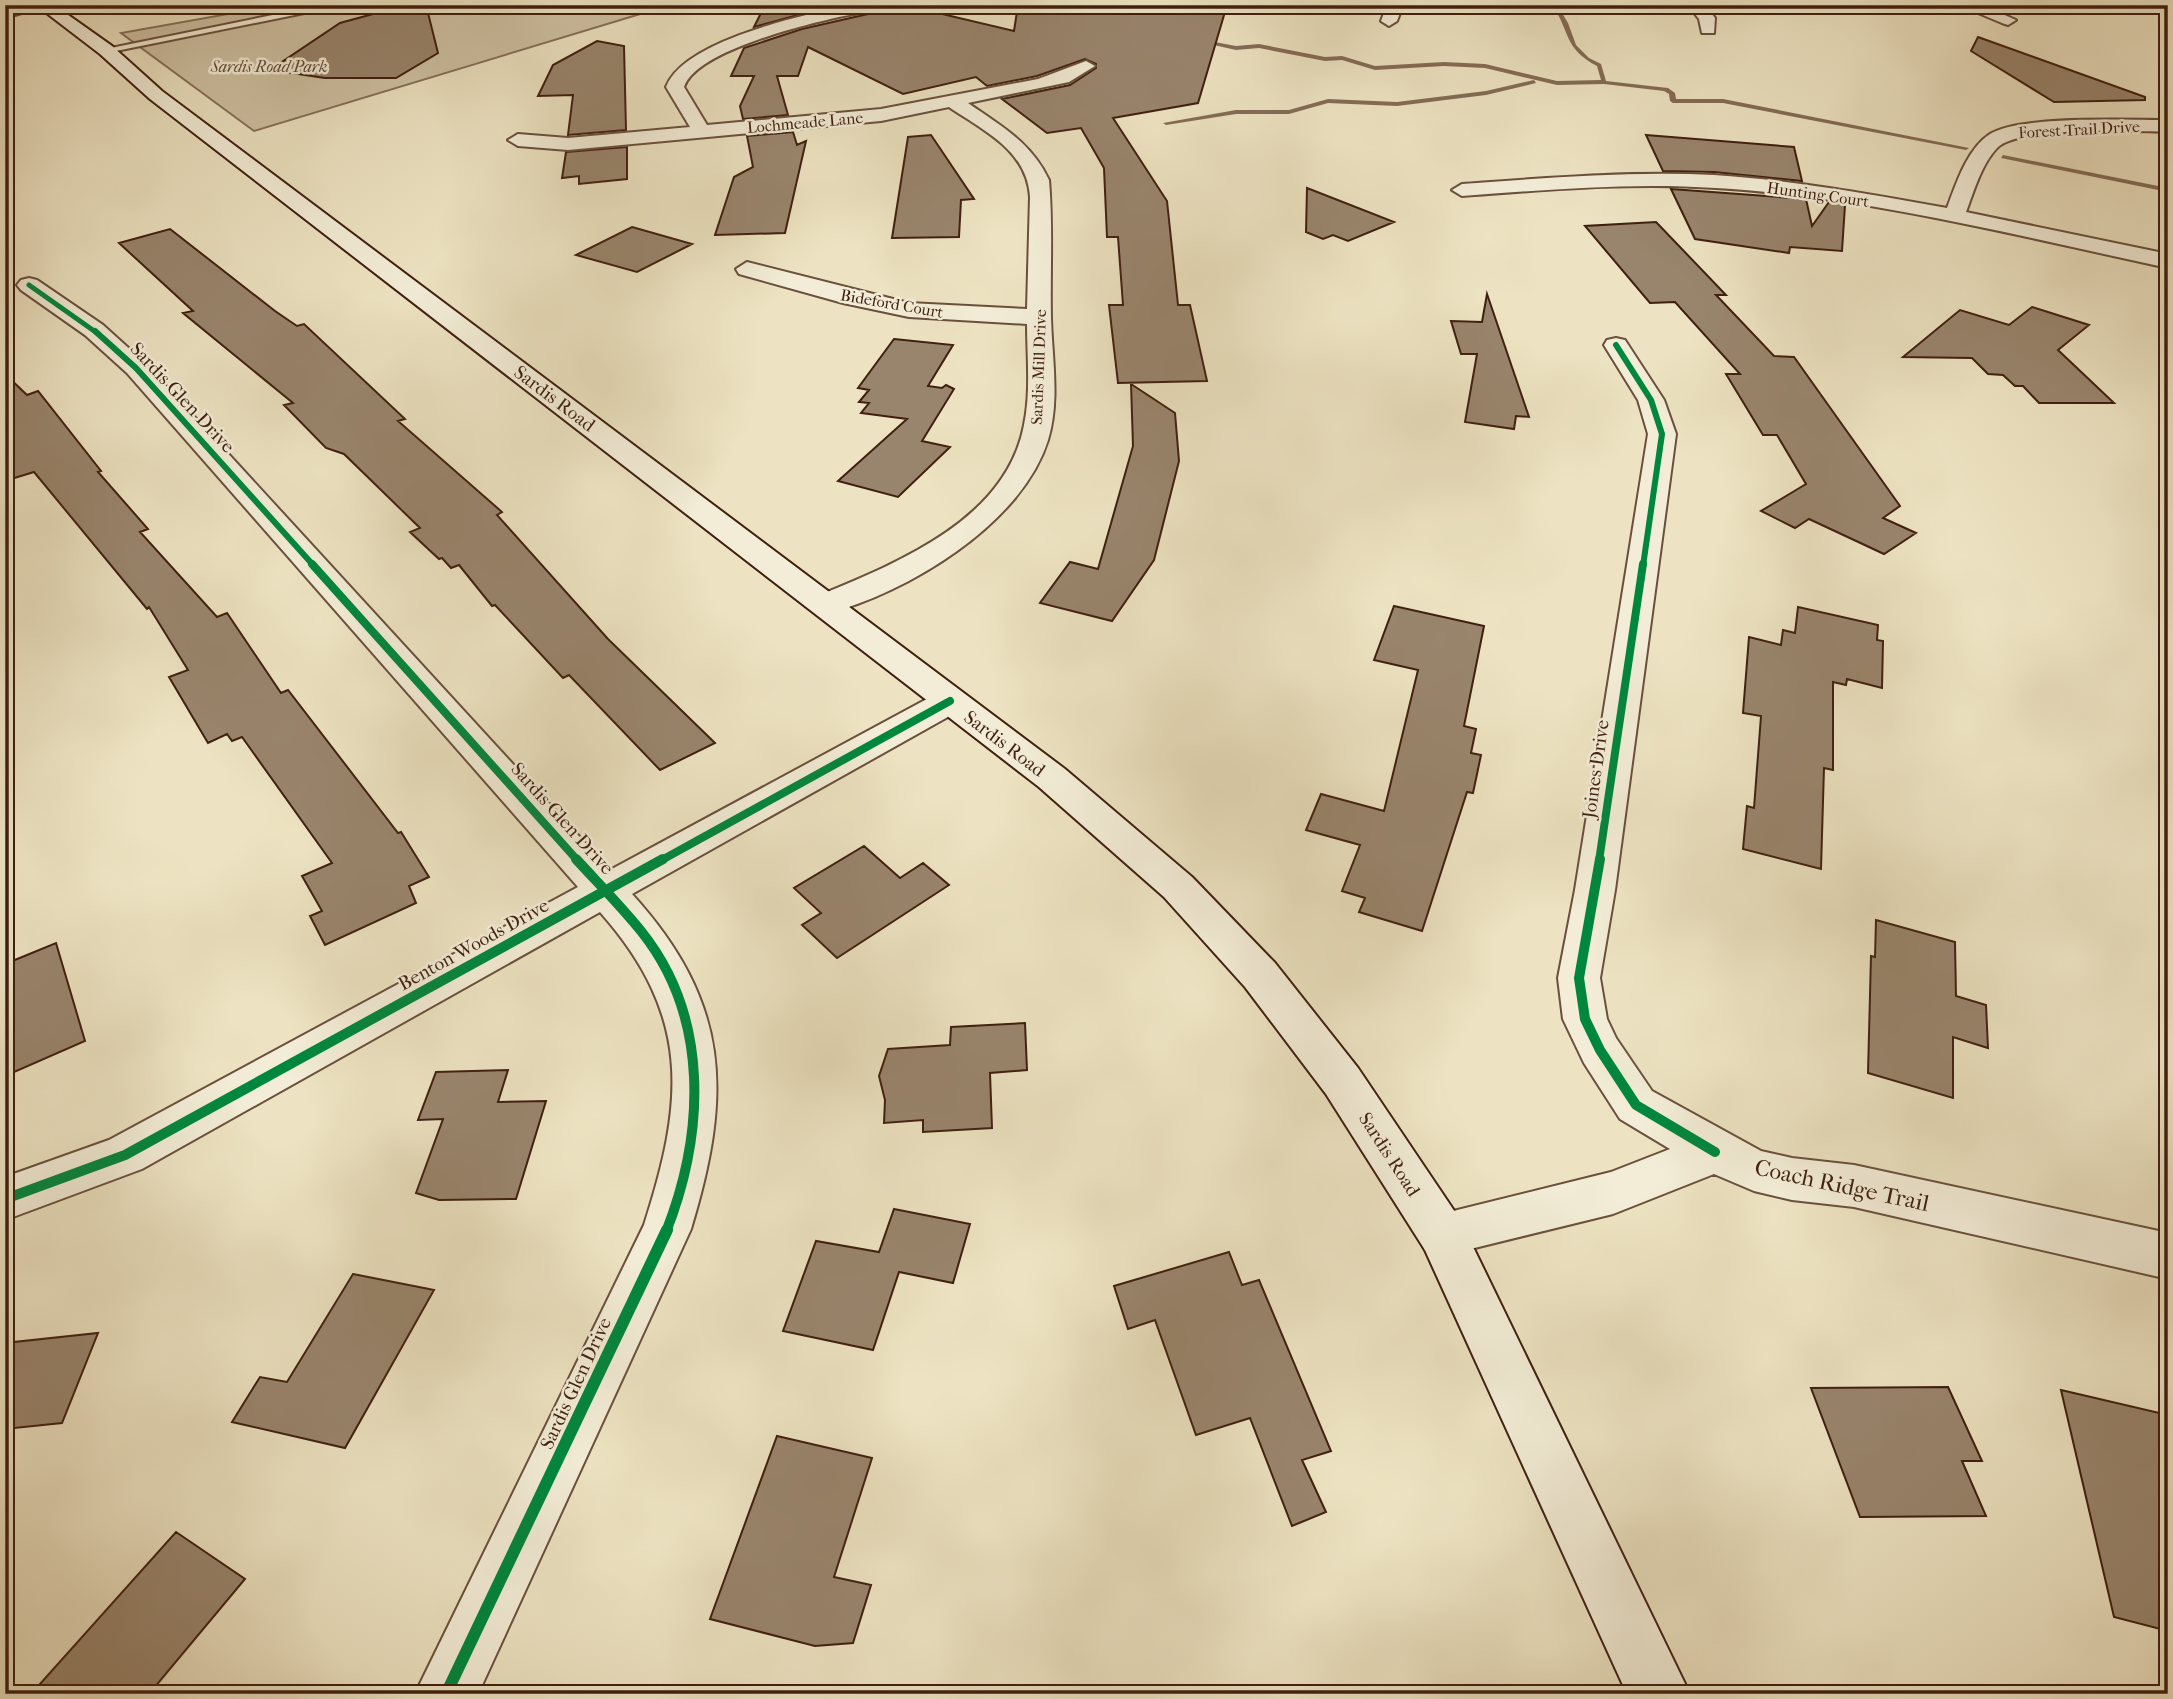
<svg xmlns="http://www.w3.org/2000/svg" width="2173" height="1699" font-family="'IM FELL French Canon',serif">
<rect width="100%" height="100%" fill="#ede3c2"/>
<filter id="stains"><feTurbulence type="fractalNoise" baseFrequency=".00286" numOctaves="4"/><feColorMatrix values="0 0 0 0 .2 0 0 0 0 .09 0 0 0 0 .02 0 0 0 .5 -.17"/></filter>
<radialGradient id="worn" r=".72"><stop offset=".6" stop-color="#630" stop-opacity="0"/><stop offset="1" stop-color="#630" stop-opacity=".3"/></radialGradient>
<path fill="#cfc2a4" stroke="#87705a" stroke-width="2" d="M279,5h391l-416,126 -133,-98z"/>
<g fill="none" stroke-linecap="round" stroke-linejoin="round">
<path fill="#846c56" fill-rule="evenodd" d="M1552,5h5l11,18 8,22 13,13 12,6 5,17 62,7 7,5 1,6h47l246,49 -3,2 -243,-47h-50l-3,-2 -1,-7 -5,-3 -60,-7 -47,1 -72,-17 -41,-2 -69,4 -33,-10 -17,1 -66,-13 -23,2 -40,-9 3,-2 37,7 23,-2 66,13 17,-1 33,10 69,-4 41,2 72,17 44,-1 -4,-14c-34,-18 -26,-34 -45,-61z
M1534,80l2,3 -50,12 -89,11 -69,-3 -39,11h-53l-70,11 -3,-2 73,-13h53l39,-11 69,3 89,-11z
M2003,155l165,33v4l-167,-34z"/>
</g>
<path fill="#99856d" stroke="#3f1f10" stroke-width="2" d="M406,5h20l12,48 -42,25h-71l-55,-8 70,-47z
M765,5h70l-81,22z
M884,5h37v4l93,22 4,-26h209l-29,98 -85,15 54,83 11,104h12l17,76 -89,2 -9,-78h14l-5,-68h-11l-3,-69 -23,-40 -34,5 -45,-34 68,-14 26,-17v-4l-11,-5 -48,17 -50,10 -11,-9 -73,17 -95,-47 -10,29h-21l11,39 -45,4 -3,-13 14,-30h-23l13,-28 58,-19 66,-15z
M1978,37l167,60v3l-91,2 -83,-51z
M597,41l27,5 2,84 -58,5 5,-40 -35,1 15,-31z
M793,132l4,13 9,-4 -21,92 -70,2 19,-58 19,-10 -6,-31z
M931,135l43,64 -13,1 -2,37 -67,1 16,-101z
M1646,135l148,12 8,34 -88,-9 -51,-1z
M627,147v32l-48,5v-8l-17,2 4,-26z
M1307,188l87,34 -46,19 -15,-6 -10,4 -17,-7z
M1671,189l135,10 6,27 17,-24 16,3 -3,46 -52,-4 -1,6 -94,-14z
M1656,222l70,73h-10l58,61 20,1 106,149 -17,12 33,15 -32,21 -75,-35 -14,9 -34,-17 45,-27 -29,-49h-14l-37,-61h14l-65,-72 -25,1 -65,-77z
M632,227l60,17 -55,28 -61,-17z
M170,229l105,82 22,15 7,-2 101,95 -7,2 104,91 -5,3 111,124 107,104 -55,27 -91,-95 -6,3 -68,-73 -3,1 -33,-41 -8,3 -9,-10 -3,1 -29,-27 10,-4 -76,-74 -18,-6 -42,-43 9,-2 -110,-90 10,-2 -74,-68z
M1487,294l42,123 -13,-1 -2,13 -49,-7 12,-68h-16l-10,-33 31,1z
M2032,307l57,18 -31,25 56,53h-75l-16,-17h-8l-12,-11 -15,-1 -16,-16 -69,-1 57,-47 49,15z
M894,339l59,6 -25,41 14,2 4,-3 8,4 -32,52 28,6 -52,50 -60,-16 69,-62 -46,-6 8,-10 -10,-1 10,-12 -11,-2z
M5,374l22,21 11,-4 63,80 -3,1 50,57 -8,3 77,85 10,-4 54,80 7,-3 110,143 3,-1 28,45 -20,9 7,17 -91,42 -15,-29 12,-5 -20,-35 30,-13 -90,-126 -10,4 -5,-7 -19,9 -39,-66 19,-7 -39,-63 -2,2 -113,-137 -29,9z
M1131,384l44,29 4,48 -25,99 -42,61 -72,-18 30,-41 28,7 35,-123z
M1394,606l90,20 -20,100 12,3 -5,24 10,2 -8,38 -6,-1 -45,139 -63,-19 6,-14 -23,-7 18,-46 -54,-15 15,-36 63,17 34,-141 -44,-10z
M1798,607l80,18 -1,15 6,1 -1,47 -35,-9 -1,6 -13,-3v88l-9,-2 -3,101 -78,-20 4,-43 7,2 7,-92 -18,-3 6,-76 32,8 2,-15 12,3z
M864,846l36,32 23,-15 26,22 -112,73 -35,-33 19,-12 -27,-25z
M1876,920l79,22 1,54 30,9 2,43 -35,-11v61l-85,-25 3,-117 4,1z
M56,943l29,98 -80,35v-112z
M1025,1023l2,47 -37,3 2,55 -69,4v-12l-39,3 1,-23 -6,-24 9,-27 62,-4 1,-18z
M508,1070l-10,32 48,-1 -30,98 -77,1 -23,-7 27,-74 -25,1 18,-48z
M894,1209l76,15 -17,59 -54,-11 -26,78 -90,-19 33,-90 63,11z
M1229,1252l13,33 17,-5 72,171 -29,9 24,52 -34,14 -42,-108 -54,17 -41,-115 -27,9 -14,-43z
M353,1274l81,16 -89,158 -113,-26 28,-45 27,5z
M98,1333l-36,90 -57,6v-86z
M1948,1387l34,74h-20l24,55 -126,1 -49,-129z
M2061,1390l107,25v216l-54,-14z
M777,1436l95,22 -38,119 37,8 -18,58 -38,3 -105,-27z
M176,1532l69,47 -96,115h-118z"/>
<g fill="none" stroke-linecap="round" stroke-linejoin="round">
<defs>
<path id="lane" d="M322,5h22l-238,48 -5,-3z"/>
<path id="street" d="M18,5h30l-43,13v-10z
M848,5h33c-9,8 -29,9 -42,12 -35,8 -143,34 -155,70l23,38 174,-16 157,-30 48,-18 9,5 -26,16 -101,21c33,23 63,39 81,77 4,46 1,92 2,138 1,40 9,83 -3,122 -26,84 -141,153 -222,174l-11,-3 -5,-7 5,-7c80,-33 191,-76 209,-172 7,-33 3,-68 3,-101l-118,-7 -66,-14 -104,-29 -3,-5 11,-7 162,41 118,6 3,-112c-3,-47 -46,-66 -81,-90l-68,14 -313,29 -50,-4 -10,-6 10,-6 50,4 122,-11 -24,-40c18,-47 136,-71 182,-82z
M1387,5h16l-6,16 -8,5 -8,-5z
M1688,5h17l10,13 -1,15h-12l-3,-14z
M1959,5h23l34,15 -8,5 -6,-2z
M2168,120v12c-34,-1 -149,-6 -171,16 -16,17 -23,43 -31,64l202,42v14c-150,-32 -299,-71 -452,-80 -85,-6 -170,2 -254,8l-10,-6 10,-6c84,-6 168,-13 252,-9 78,5 156,19 233,33 9,-24 20,-59 43,-74 31,-19 139,-14 178,-14z
M29,278l8,2 66,45 42,38 465,507 328,-177 12,-3 12,3 5,8 -5,8 -330,185c99,109 100,200 59,335l-213,465h-63l229,-469c40,-124 48,-209 -44,-313l-458,257 -137,51v-43l104,-37 469,-253 -451,-514 -42,-38 -64,-45 -4,-5 4,-5z
M1616,338l9,2 39,60 12,34 -61,456 -15,88 7,41 9,19 36,53 109,60 31,7 62,7 314,68v46l-314,-72 -62,-7 -38,-9 -40,-17 -101,40 -171,42 -17,-6 -7,-16 7,-16 186,-46 59,-23 -50,-30 -36,-56 -21,-44 -5,-41 17,-88 73,-456 -10,-34 -34,-55 3,-5z"/>
<path id="secondary" d="M36,5h18l58,41 50,45 903,678 127,108 83,86 83,105 101,150 231,476h-63l-202,-444 -99,-156 -81,-107 -81,-90 -125,-110 -889,-688 -50,-45z"/>
</defs>
<use href="#lane" stroke="#6a503c" stroke-width="4"/>
<use href="#street" stroke="#6a503c" stroke-width="4"/>
<use href="#secondary" stroke="#3f1f10" stroke-width="4"/>
<use href="#lane" fill="#f3edd7" fill-rule="evenodd"/>
<use href="#street" fill="#f3edd7" fill-rule="evenodd"/>
<use href="#secondary" fill="#f3edd7" fill-rule="evenodd"/>
<defs>
<path id="cycleway-far4" d="M29,285l68,48"/>
<path id="cycleway-far3" d="M95,331l41,37 178,198
M1616,345l35,55 11,34 -19,132"/>
<path id="cycleway-far2" d="M312,564l266,297
M660,861l290,-160
M1599,861l44,-297"/>
<path id="cycleway-far1" d="M576,859c22,24 45,47 65,72 69,86 64,202 25,301
M1600,859l-21,119 6,41 15,31 36,55 79,47
M5,1199l120,-44 538,-296"/>
<path id="cycleway" d="M446,1694l221,-464"/>
</defs>
<use href="#cycleway-far4" stroke="#f3edd7" stroke-width="8"/>
<use href="#cycleway-far3" stroke="#f3edd7" stroke-width="10"/>
<use href="#cycleway-far2" stroke="#f3edd7" stroke-width="11"/>
<use href="#cycleway-far1" stroke="#f3edd7" stroke-width="14"/>
<use href="#cycleway" stroke="#f3edd7" stroke-width="17"/>
<use href="#cycleway-far4" stroke="#00873e" stroke-width="5"/>
<use href="#cycleway-far3" stroke="#00873e" stroke-width="6"/>
<use href="#cycleway-far2" stroke="#00873e" stroke-width="8"/>
<use href="#cycleway-far1" stroke="#00873e" stroke-width="10"/>
<use href="#cycleway" stroke="#00873e" stroke-width="12"/>
</g>
<g text-anchor="middle" stroke-width="5" stroke-linejoin="round" paint-order="stroke">
<g font-size="16" font-style="italic" fill="#634835" stroke="#f3edd7">
<text x="269" y="72">Sardis Road Park</text>
</g>
<g font-size="16" fill="#3f1f10" stroke="#f3edd7">
<text transform="translate(805 122) rotate(-5)" y="6">Lochmeade Lane</text>
<text transform="translate(2079 129) rotate(-3)" y="6">Forest Trail Drive</text>
<text transform="translate(1818 194) rotate(8)" y="6">Hunting Court</text>
<text transform="translate(892 303) rotate(10)" y="6">Bideford Court</text>
<text transform="translate(1038 367) rotate(-88)" y="6">Sardis Mill Drive</text>
</g>
<g font-size="19" fill="#3f1f10" stroke="#f3edd7">
<text transform="translate(183 397) rotate(47)" y="7">Sardis Glen Drive</text>
<text transform="translate(555 398) rotate(37)" y="7">Sardis Road</text>
<text transform="translate(1005 743) rotate(37)" y="7">Sardis Road</text>
<text transform="translate(1595 769) rotate(-82)" y="7">Joines Drive</text>
<text transform="translate(563 818) rotate(48)" y="7">Sardis Glen Drive</text>
<text transform="translate(473 944) rotate(-29)" y="7">Benton Woods Drive</text>
<text transform="translate(1390 1154) rotate(57)" y="7">Sardis Road</text>
<text transform="translate(575 1383) rotate(-65)" y="7">Sardis Glen Drive</text>
</g>
<g font-size="23" fill="#3f1f10" stroke="#f3edd7">
<text transform="translate(1842 1185) rotate(12)" y="8">Coach Ridge Trail</text>
</g>
</g>
<rect width="2173" height="1699" fill="none" stroke="#ede3c2" stroke-width="28"/>
<rect x="7" y="7" width="2159" height="1685" fill="none" stroke="#3f1f10" stroke-width="3.5"/>
<rect x="14" y="14" width="2145" height="1671" fill="none" stroke="#3f1f10" stroke-width="2"/>
<rect width="100%" height="100%" filter="url(#stains)"/>
<rect width="100%" height="100%" fill="url(#worn)"/>
</svg>
